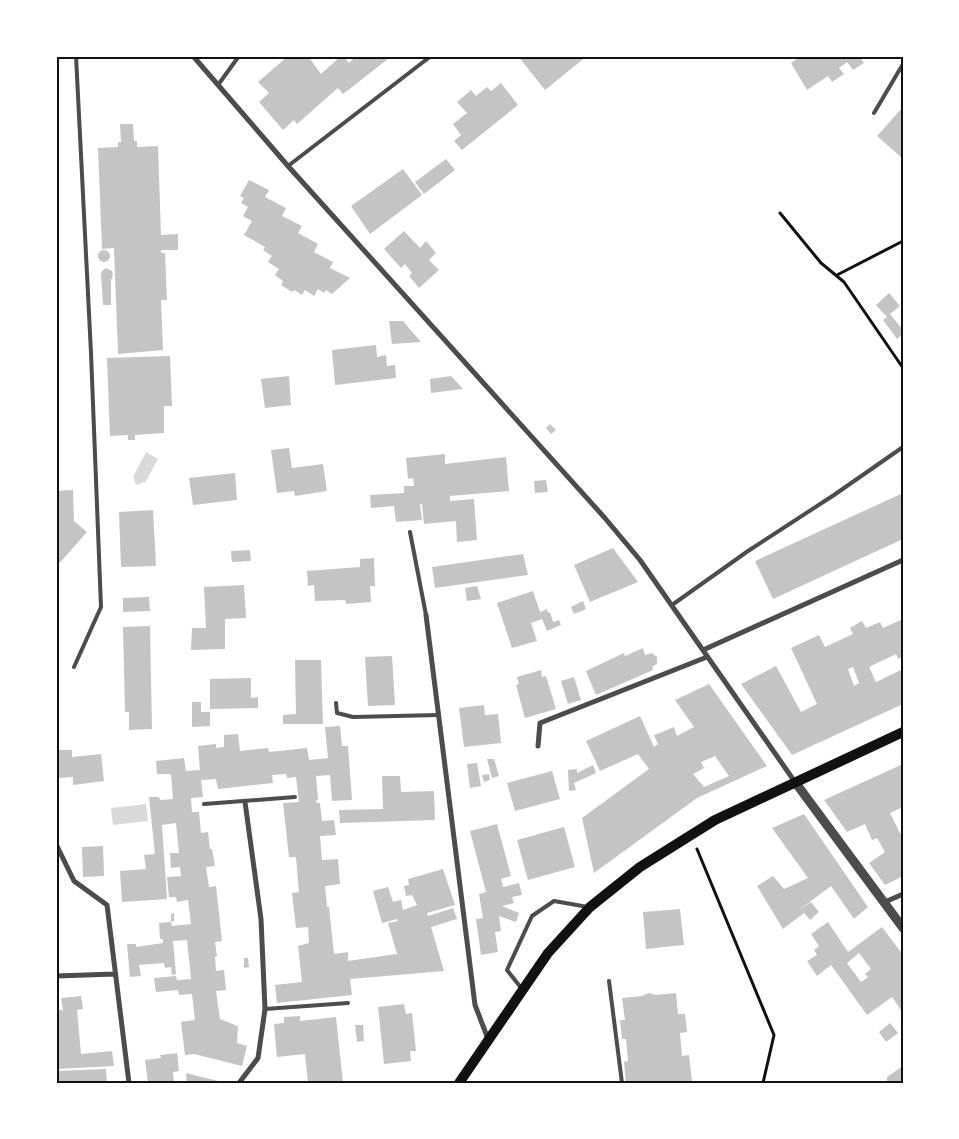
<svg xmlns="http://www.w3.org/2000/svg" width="959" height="1139" font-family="'Space Grotesk',sans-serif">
<rect width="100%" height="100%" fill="#fff"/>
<path fill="#d9d9d9" d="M146,452l12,7 -13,24 -2,-1 -5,3 -3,-2 -1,-5 -1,-1z
M146,804l2,17 -35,4 -2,-17z"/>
<path fill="#c4c4c4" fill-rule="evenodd" d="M288,56h20l13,18 20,-18h2l6,7 7,-7h30l2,3 -45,35 -5,-6 -41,36 -3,-4 -11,10 -24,-28 10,-9 -11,-11z
M518,56h69l-42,34z
M801,56h58l5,7 -11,7 -6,-8 -8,6 5,6 -12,8 -4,-6 -21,14 -16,-27z
M501,83l17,22 -56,45 -8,-9 7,-6 -8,-11 14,-11 -10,-11 14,-12 5,6 11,-9 4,4z
M903,107v52l-26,-23z
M120,124h13l1,17h3v6l21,-1 3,89 17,-1v16h-17v3h4l2,47h-6l2,50 -45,4 -4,-106 -12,1 -4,-101 20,-1v-5h3z
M446,159l9,11 -31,24 -9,-12z
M403,169l19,26 -52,39 -19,-28z
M249,180l20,10 -4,7 21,11 -4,8 20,10 -4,7 20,11 -4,8 19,10 -3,6 20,10 -18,16 -6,-4 -2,3 -6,-4 -4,7 -9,-6 -3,5 -8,-5 -2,2 -11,-7 2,-4 -8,-6 4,-6 -11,-7 4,-6 -9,-6 2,-3 -21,-12 8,-14 -9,-5 5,-9 -7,-4 3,-5 -4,-2z
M404,231l16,17 6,-7 10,12 -7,7 10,10 -20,18 -10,-12 3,-3 -7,-9 -4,4 -17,-19z
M98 256a6 6 0 1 1 12 0a6 6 0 1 1-12 0Z
M106,268l6,3 1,4 -2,5v25h-8l-2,-31 1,-3z
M889,293l11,13 -10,8 13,16v4l-6,5 -14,-19 4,-3 -11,-12z
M389,321h14l18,21 -29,2z
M376,345l1,12 9,-2 1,11 8,-1 1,13 -61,7 -3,-35z
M170,356l2,50h-8v27l-29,2v5h-7v-5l-18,1 -3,-78z
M289,376l2,29 -26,3 -4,-29z
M451,376l12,13 -32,4 -1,-14z
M550,424l6,6 -5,4 -5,-6z
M289,448l3,20 31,-4 4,27 -32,5 -1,-5 -17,2 -6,-43z
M445,454v10l61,-7 3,34 -59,5v5l24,-2 3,41 -20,2 -1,-21 -32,3 -2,-20h-2l2,16 -26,2 -2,-16 -23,2 -1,-13 34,-2v-7h10l-1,-8 -5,1 -2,-21z
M235,473l2,27 -44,5 -4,-27z
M546,480l2,12 -13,1 -1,-12z
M73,490l1,31 13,11 -31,35v-76z
M903,493v46l-130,60 -18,-38z
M153,510l3,56 -35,1 -2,-55z
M613,548l25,34 -48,20 -16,-37z
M250,550l1,11 -19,1 -1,-11z
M523,554l5,21 -93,13 -3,-21z
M374,558l1,28h-5l1,16 -25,2 -1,-4 -30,1 -1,-16 -6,1 -1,-15 53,-4v-8z
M244,585l2,33 -21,1v30l-34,1 1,-22h14l-2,-41z
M477,586l4,13 -14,2 -2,-13z
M533,591l7,21 7,-3 1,4 2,-1 3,10 6,-2 2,5 -14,6 -5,-12 -11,4 6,18 -25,7 -15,-45z
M149,597l1,14 -27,1v-14z
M583,601l3,8 -12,5 -3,-7z
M903,619v38l-5,2 -2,-5 -27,13 7,15 27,-13v35l-111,51 -51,-71 35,-18 25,46 16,-8 -26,-56 28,-13 6,12 28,-13 -3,-6 12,-7 4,7 14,-6 3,6zM853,667l6,16 -5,3 -6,-17z
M150,626l2,103 -23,1v-18h-4l-2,-85z
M643,648l2,7 7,-2 5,4v7l-5,3 1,3 -57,25 -10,-24 38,-18 1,3z
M392,656l3,49 -27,1 -3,-49z
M295,660h26l2,64h-40v-9l13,-1z
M541,670l1,7 4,-1 10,33 -31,9 -9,-33 3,-1 -2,-7z
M574,677l7,23 -13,4 -7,-23z
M251,678v20l7,-1v11l-48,1v-30z
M709,684l58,82 -70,32 -103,75 -12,-55 67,-49 -11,-15 -38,17 -14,-30 54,-25 14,31 4,-3 -4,-9 8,-3 12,-5 3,9 17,-9 -19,-27zM715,756l14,20 -25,11 -11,-13 11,-6 -3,-6z
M192,702h9v10h9v14l-18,1z
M484,705l1,10 13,-1 3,29 -37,4 -5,-39z
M340,726l2,20h6l4,54 -20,1 -2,-26 -14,1 2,24h-2l1,3h3l2,18 12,-1 2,15 -16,1 2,24 16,-1 2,25 -15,2 2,21h2l5,47 14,-2v9l49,-7 -9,-31 10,-2 -1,-2 -15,4 -9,-32 15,-4 5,15 8,-2 2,10 14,-5 -5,-10 -6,1 -2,-10 5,-1 -1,-6 35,-10 12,36 -28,8 1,3 25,-8 4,11 -26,8 13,44 -94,8 2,16 -75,8 -2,-18 27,-3 -4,-36 11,-3 -1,-16 -12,1 -4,-35 7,-1 -3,-35h-7l-6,-54 16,-1 -3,-25 -9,1 -1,-4 -14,1 1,8 -55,6 -2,-10 -15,1 2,17 -12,1 1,14h7l2,21 7,-1 2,17h2l3,17 -9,1 3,20 7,-1 6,55 -7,1 2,14 -2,1 1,14 8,-1 2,20 -10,1 4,28 18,7 -1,17 10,3 -5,20 -48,-12 -9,1 -4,-33 14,-2 -3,-26 -13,1 -1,-5 -22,2 -2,-14 22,-2 1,4 14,-1 -4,-39 -14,1 3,33 -4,1 -1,-8 -6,1 -1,-5 -25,2 2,11 -11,1 -3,-33h9v3l27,-4v-4h-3l-1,-16 12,-1 1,4 19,-2 -3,-24 -11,2 -1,-5h-7l-2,-20 14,-1 -1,-9 -9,1 -1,-15h9l-3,-30 -14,2 5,74 -45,3 -2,-31 26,-2 -2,-14 11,-1 -6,-57h10l1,3 13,-1 -2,-25h-14l-1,-13 28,-3 2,13 14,-1 -2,-24 18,-2v4l8,-1v-12l14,-1 2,17 28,-3 1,4 38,-4 2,12 19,-2 -3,-31z
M56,750h16v7l29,-3 3,27 -31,4v-8l-15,1z
M487,759h7l5,17 -7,2z
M477,763l4,23 -11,2 -3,-24z
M903,764v43l-13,6 13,26v37l-18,9 -16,-22 16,-11 -8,-14 -5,2 -7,-16 -18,8 -23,-32z
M593,765l3,8 -22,10 2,7 -7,1 -1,-21 9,-1v4z
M552,771l8,28 -45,12 -8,-28z
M489,774l1,6 -6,2 -2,-7z
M382,776h18l1,16 33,-1 1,29 -95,3 -1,-13 44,-1z
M804,814l64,93 -14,12 -23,-33 -32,24 12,-8 8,10 -9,8 -6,-7 -21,16 -26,-43 16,-10 11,13 24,-11 -36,-50z
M497,824l14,52 -10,3 2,8 16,-4 3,12 -10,2 2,6 -12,3 17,7 -3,9 -17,-6 2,15 -6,1 3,20 -17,3 -5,-36 7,-1 -4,-24 7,-2 -16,-61z
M564,827l11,40 -47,13 -11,-40z
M103,846l1,30 -21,1 -1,-30z
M680,909l4,36 -38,4 -3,-37z
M174,913v8l-3,1v-8z
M828,922l20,30 34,-25 21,28v58l-11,-16 -25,18 -36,-50 -14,11 -10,-15 10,-6 -3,-5 5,-4 -8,-12zM859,953l12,16 -6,5 3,3 -7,5 -14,-19z
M244,958h4l1,9 -5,1z
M649,993l7,2 20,-2 2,21h7l2,18 -7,1 2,23 7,-1 3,27 -66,1 -2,-21 4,-1 -2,-22h-4l-2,-19h5l-3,-22 20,-2z
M81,996l2,13 -6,1 4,44 31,-3 2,15 -58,3v-59h7l-2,-12z
M404,1004l2,10 6,-1 4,38h-6l1,10 -27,3 -6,-57z
M300,1016v5l36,-4 7,66h-35l-3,-29 -28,3 -3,-33 10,-1v-6z
M890,1023l8,10 -12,9 -7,-10z
M355,1025h8l1,16 -7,1z
M177,1053l2,18 -6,1 1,11h-26l-3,-23 16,-2 -1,-3z
M903,1066v17h-16v-6z
M106,1069l1,14h-51v-12z
M186,1073l36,9v1h-35z"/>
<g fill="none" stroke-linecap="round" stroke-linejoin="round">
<path stroke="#111" stroke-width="3" d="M780,213l41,50 23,19 59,86
M837,275l66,-34
M697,849l77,186 -11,48"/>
<path stroke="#4c4c4c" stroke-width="4" d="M218,85l21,-29
M874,113l29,-49
M288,166l143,-110
M410,532l16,83
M672,605l76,-54 86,-56 69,-48
M74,667l27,-60 -10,-254 -15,-297
M336,703l1,10 16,4 86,-2
M204,804l91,-7
M609,981l13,102
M522,989l-15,-19 25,-54 22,-15 34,6
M265,1009l83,-6"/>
<path stroke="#4c4c4c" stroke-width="5" d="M193,56l95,110 316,351 36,43 155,222
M426,615l49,390 13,34
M703,650l200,-90
M538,746l2,-23 167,-66
M56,844l18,37 33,24 22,178
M885,902l18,-8
M56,976l59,-2
M239,1083l19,-25 7,-49 -4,-90 -16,-117"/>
<path stroke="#4c4c4c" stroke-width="9" d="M795,782l108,146"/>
<path stroke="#111" stroke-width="10" d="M459,1083l89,-130 42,-46 50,-40 75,-47 188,-88"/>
</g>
<rect width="959" height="1139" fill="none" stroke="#ffffff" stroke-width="115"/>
<rect x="58" y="58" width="844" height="1024" fill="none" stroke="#111" stroke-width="2"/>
</svg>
